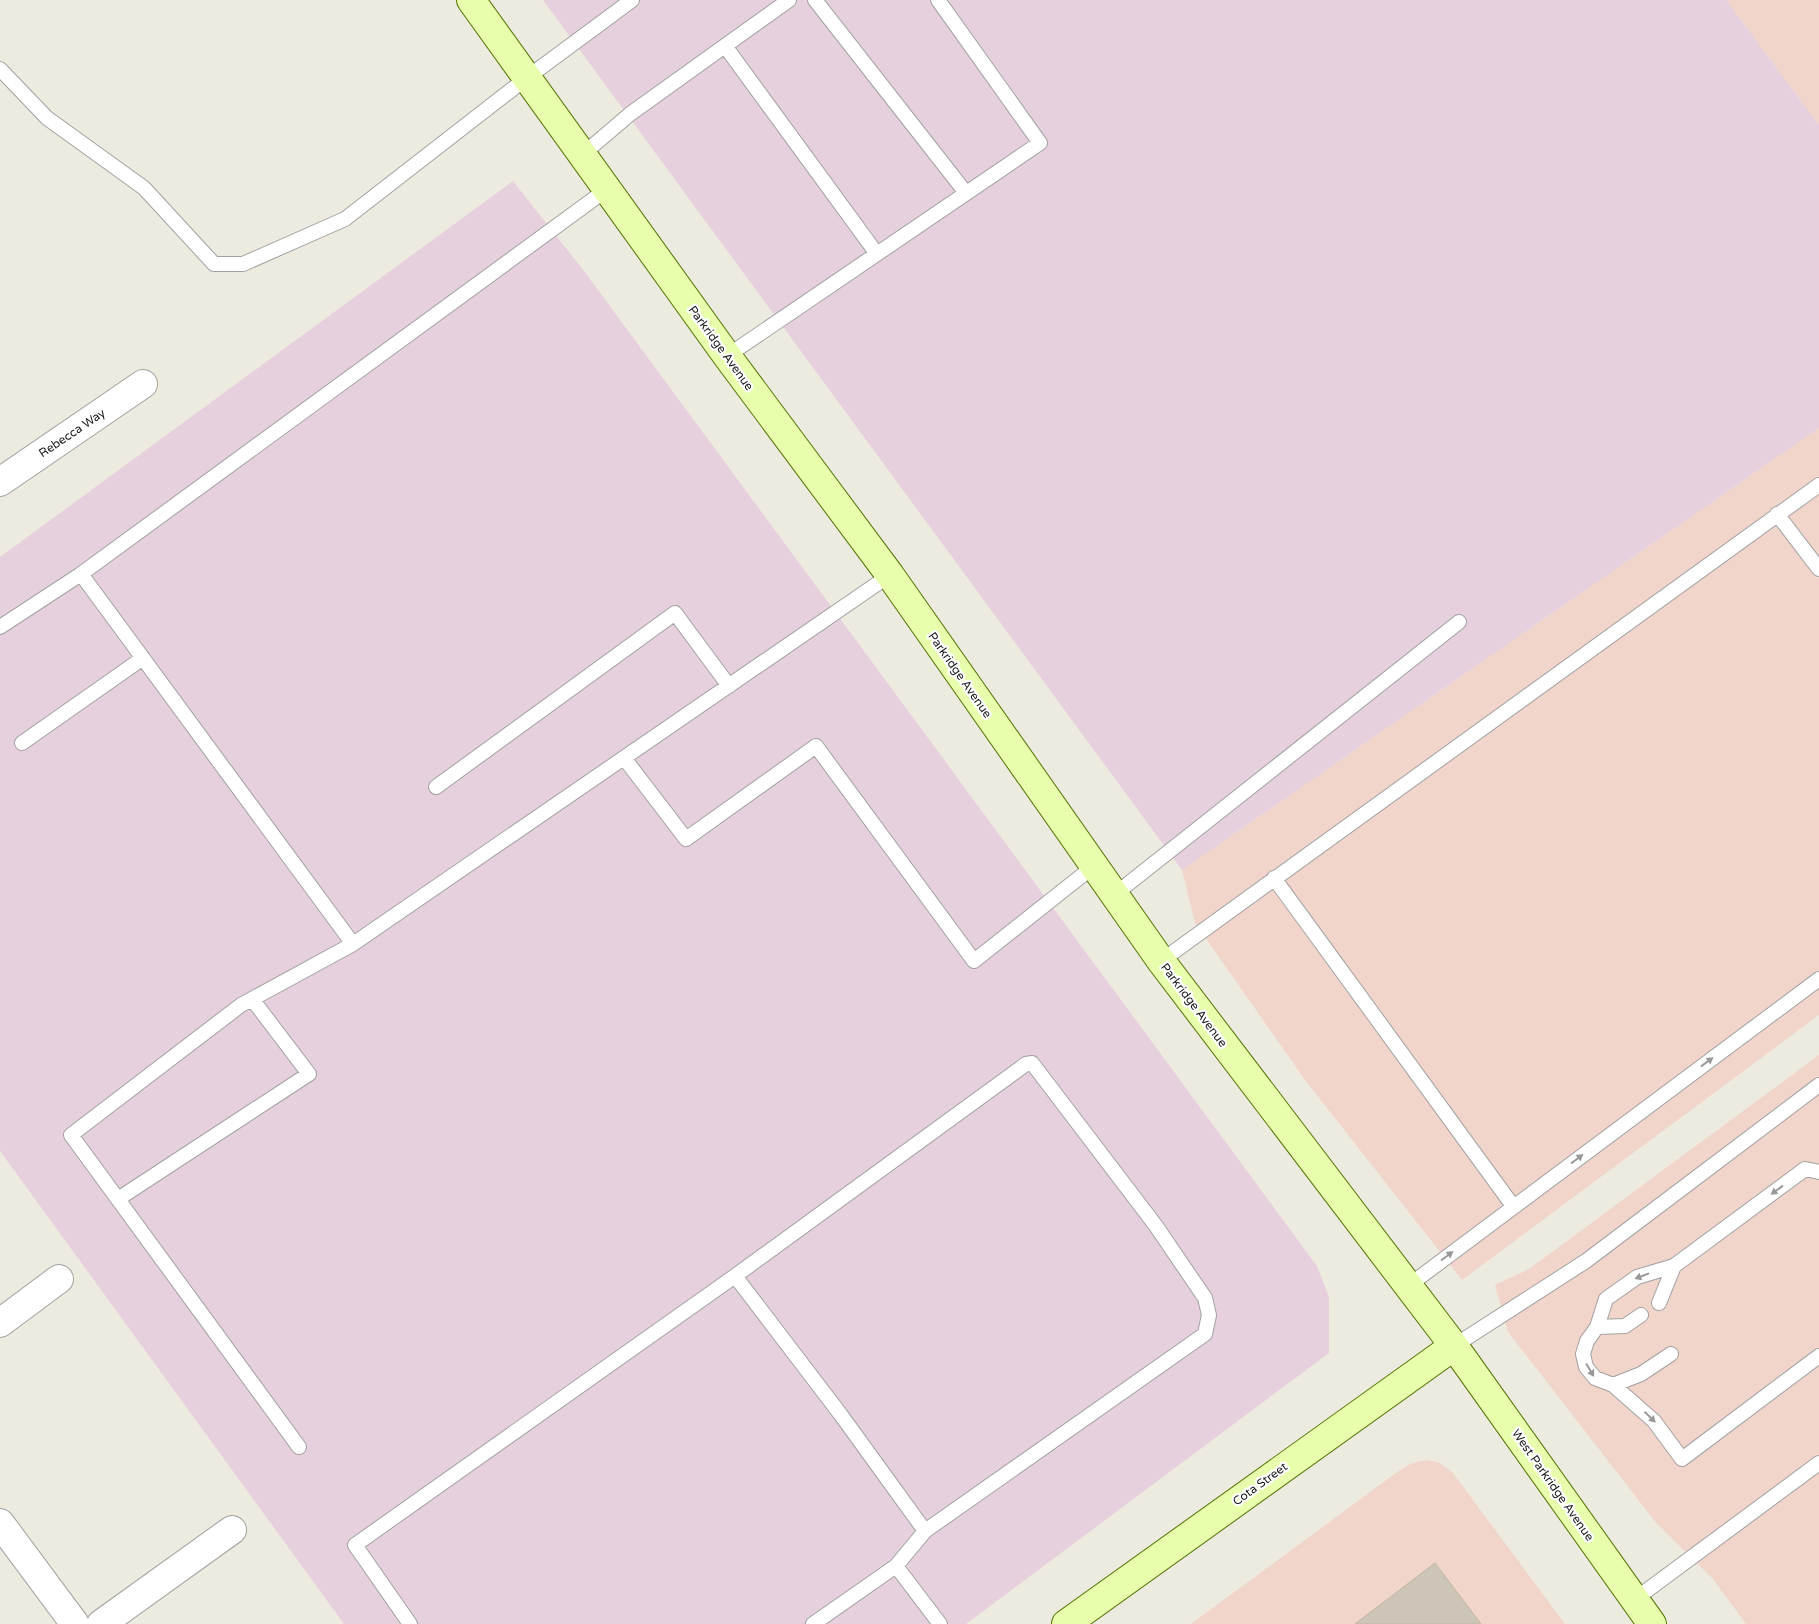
<svg xmlns="http://www.w3.org/2000/svg" width="1819" height="1624" font-family="'Varela Round',sans-serif">
<rect width="100%" height="100%" fill="#edebdf"/>
<path fill="#f1d5cb" d="M1726,0h93v125z
M1819,428v587l-357,265 -157,-200 -110,-157 -13,-53z
M1819,1055v569h-73l-33,-45 -56,-55 -149,-192 -13,-47 34,-16z
M1427,1460l13,3 13,10 112,151h-374l209,-154 12,-7z"/>
<path fill="#e7d0de" d="M543,0h1183l93,125v303l-637,442z
M513,181l71,90 733,995 12,31v56l-363,271h-622l-344,-473v-594z"/>
<path fill="#cdc6b8" stroke="#c0b5a0" d="M1435,1563l46,61h-126z"/>
<g fill="none" stroke-linecap="round" stroke-linejoin="round">
<defs>
<path id="lane" d="M815,0l151,193
M725,46l152,208
M0,69l47,49 97,70 70,76h29l102,-45 183,-142 104,-77
M582,155l48,-41 159,-114
M727,356l313,-213 -102,-143
M1777,514l42,55
M0,627l81,-53
M22,743l121,-85
M624,758l62,81 130,-93 158,215 120,-95
M436,787l239,-174 54,73
M1274,878l239,328
M1114,895l345,-273
M353,944l-272,-370 525,-384
M1161,961l658,-476
M118,1199l191,-125 -57,-75
M735,1276l291,-212 6,-1 124,163 49,72 4,17 -4,19 -280,197
M1408,1286l411,-307
M1659,1303l15,-37
M1597,1327l28,-1 16,-11
M1454,1346l132,-85 233,-176
M1671,1354l-30,20 -28,11 -18,-7 -9,-11 -3,-13 4,-13 10,-14 9,-28 31,-22 37,-11 131,-97 14,3
M1613,1385l41,36 28,38 137,-103
M299,1447l-228,-312 170,-130 112,-61 537,-369
M896,1566l44,58
M1634,1600l185,-137
M410,1624l-55,-79 380,-269 106,139 84,116 -29,35 -83,58"/>
<path id="street" d="M0,482l143,-98
M0,1323l59,-44
M0,1523l75,101
M101,1624l131,-94"/>
<path id="secondary" d="M471,0l256,356 163,219 271,386 293,385 198,278
M1066,1624l388,-278"/>
</defs>
<use href="#lane" stroke="#a1a1a1" stroke-width="16"/>
<use href="#street" stroke="#a1a1a1" stroke-width="30"/>
<use href="#secondary" stroke="#4f7300" stroke-width="30"/>
<use href="#lane" stroke="#fff" stroke-width="14"/>
<use href="#street" stroke="#fff" stroke-width="28"/>
<use href="#secondary" stroke="#e9feac" stroke-width="28"/>
</g>
<defs><path id="oneway-solid" d="M-6-.8H1V-3.2L6.5 0L1 3.2V.8H-6Z" transform="scale(1.25)"/></defs>
<g fill="#989898">
<use href="#oneway-solid" transform="translate(1707 1062) rotate(-36)"/>
<use href="#oneway-solid" transform="translate(1577 1159) rotate(-37)"/>
<use href="#oneway-solid" transform="translate(1777 1190) rotate(144)"/>
<use href="#oneway-solid" transform="translate(1447 1256) rotate(-37)"/>
<use href="#oneway-solid" transform="translate(1642 1276) rotate(159)"/>
<use href="#oneway-solid" transform="translate(1590 1370) rotate(59)"/>
<use href="#oneway-solid" transform="translate(1650 1417) rotate(44)"/>
</g>
<g text-anchor="middle" stroke-width="4.5" stroke-linejoin="round" paint-order="stroke">
<g font-size="12" fill="#1a1a1a" stroke="#fff">
<text transform="translate(721 348) rotate(54)" y="4">Parkridge Avenue</text>
<text transform="translate(72 433) rotate(-34)" y="4">Rebecca Way</text>
<text transform="translate(960 675) rotate(55)" y="4">Parkridge Avenue</text>
<text transform="translate(1194 1005) rotate(53)" y="4">Parkridge Avenue</text>
<text transform="translate(1260 1484) rotate(-36)" y="4">Cota Street</text>
<text transform="translate(1553 1485) rotate(55)" y="4">West Parkridge Avenue</text>
</g>
</g>
</svg>
